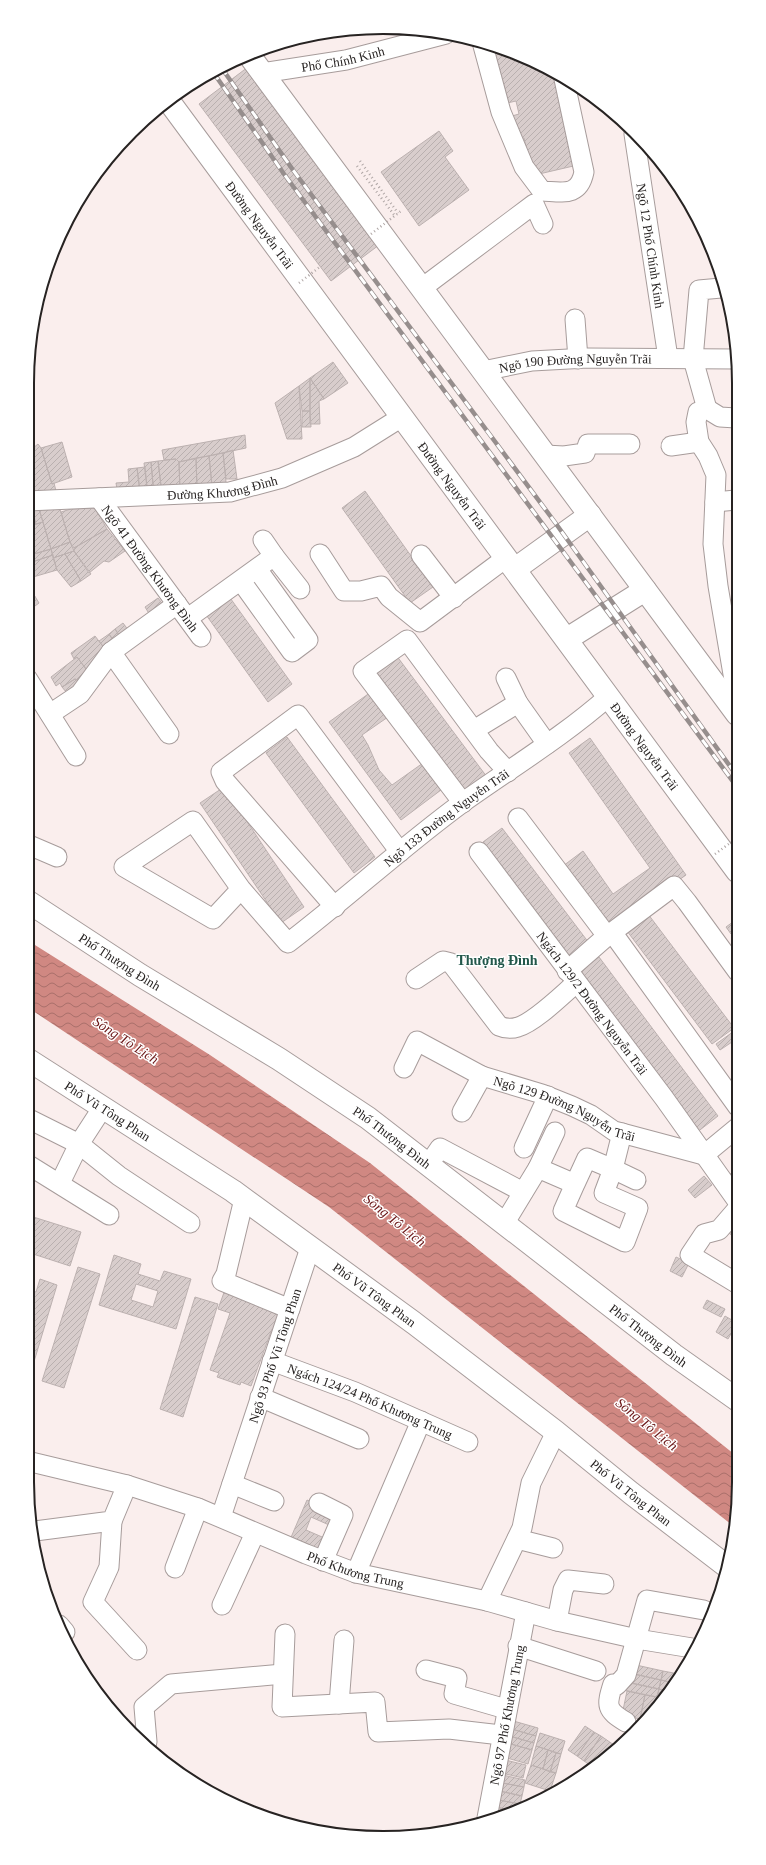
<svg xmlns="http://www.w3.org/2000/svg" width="766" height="1865" font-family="Georgia,serif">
<defs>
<pattern id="water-waves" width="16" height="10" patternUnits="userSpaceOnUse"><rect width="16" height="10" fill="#d08882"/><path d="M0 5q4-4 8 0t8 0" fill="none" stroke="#a96f6a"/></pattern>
<pattern id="building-hatch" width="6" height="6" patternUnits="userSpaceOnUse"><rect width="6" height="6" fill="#d8cdcc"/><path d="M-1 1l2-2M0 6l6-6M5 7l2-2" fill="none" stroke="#b9b0af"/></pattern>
</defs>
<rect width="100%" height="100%" fill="#faeeed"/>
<path fill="url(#water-waves)" d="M27,940l183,115 160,108 369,295v24l-7,43 -403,-318 -302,-200z"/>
<path fill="url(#building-hatch)" stroke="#bcb1b0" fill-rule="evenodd" d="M498,46l63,31 21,87 -43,10 -7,-2 -8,-34 -6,1 -6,-23 7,-2 -3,-13 -13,3 -14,-56z
M248,67l131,178 -48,36 -132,-177z
M439,131l14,20 -8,6 24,33 -50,36 -38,-54z
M333,362l15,21 -24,16 -14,-21z
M310,378v33h-8l-3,-25z
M310,378l14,21 -5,2 1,23h-10z
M299,386l3,53h-15l-12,-36z
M302,411h8l1,16h-9z
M245,435l1,13 -67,14 -3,-3 -12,1 -2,-10z
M62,442l10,35 -20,7 -11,-36z
M38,444l3,4 11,36 2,-1 3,12 -30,-1v-41z
M233,450l4,29h-11l-3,-26z
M223,453l3,29 -14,4 -3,-30z
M209,456l3,30 -15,2 -1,-30z
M196,458l1,30 -17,4 -1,-30z
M176,459l3,3 1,30 -18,2 -4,-33z
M158,461l4,33 -8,1 -3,-33z
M151,462l3,33 -6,1 -4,-33z
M145,467l3,29h-7l-4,-28z
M137,468l3,27h-22l-2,-12 13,-1 -1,-13z
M365,491l68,96 -23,16 -68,-95z
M58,503l12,39 -19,7 -12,-40z
M31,508l5,16 -9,3v-18z
M95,508l12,21 -33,19 -4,-6 -9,-30 10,-3z
M39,509l4,13 -7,2 -4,-13z
M43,522l8,27 -24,7v-29z
M107,529l18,22 -16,11 -5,-1 -15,12 -15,-22v-3z
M70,542l4,9 -21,7 -2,-9z
M51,549l2,6 -24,8 -2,-7z
M74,551l17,23 -10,7 -16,-27z
M65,554l16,27 -10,6 -14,-17 -4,-12z
M53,555l4,15 -24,7 -4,-14z
M27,565h2l5,15 -7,2z
M30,581l3,12 -6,3v-14z
M33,593l6,10 -12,9v-16z
M228,595l64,89 -24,18 -64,-90z
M158,598l9,12 -14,10 -8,-13z
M27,612l4,5 -4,3z
M123,623l9,12 -9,6 -8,-12z
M115,629l8,12 -6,5 -8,-12z
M109,634l8,12 -9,7 -9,-12z
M95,636l13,17 -22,16 -9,-12 -3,2 -3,-6z
M396,655l91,122 -21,16 -91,-123z
M77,657l9,12 -2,6 -7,5 -2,-1 -13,8 -2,-4 -4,3 -5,-9z
M84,675l-13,23 -9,-11 13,-8 2,1z
M371,692l17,25 -26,18 6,10 11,25 13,15 31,-22 18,27 -40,30 -72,-98z
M287,737l88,120 -21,16 -88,-120z
M590,738l96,137 -78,55 -45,-64 20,-15 30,43 37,-26 -81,-115z
M224,787l80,120 -23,16 -81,-120z
M502,828l87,115 -19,15 -87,-116z
M648,914l86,114 -22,16 -85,-113z
M737,919l1,10 -7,5 -5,-7z
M599,957l119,159 -22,17 -119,-159z
M737,1029l1,9 -18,12 -4,-6z
M738,1168v25l-12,-16z
M704,1176l8,9 -17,13 -7,-8z
M27,1215l54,17 -11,34 -43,-14z
M738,1220v11l-6,5 -6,-7z
M114,1255l27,9 -3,10 22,7 4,-10 27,8 -15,50 -77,-24zM136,1284l22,7 -5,16 -22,-7z
M676,1257l13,6 -7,14 -12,-6z
M78,1267l22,7 -36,114 -22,-7z
M40,1279l17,6 -30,100v-62l7,-23 -7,-2v-8l9,2z
M226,1287l63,23 -9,22 -8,-3 -21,57 -10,-4 -1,3 -23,-8 2,-4 -9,-3 20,-57 -12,-4z
M195,1297l23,7 -35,113 -23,-8z
M707,1300l18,9 -4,8 -18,-9z
M725,1316l12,7 -9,16 -12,-7z
M307,1500l35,15 -6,13 -25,-11 -5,13 23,10 -7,16 -33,-14z
M636,1665l27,6 -2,9 -27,-6z
M663,1671l16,3 -5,9 -13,-3z
M634,1674l27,6 -2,9 -27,-6z
M661,1680l13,3 -5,9 -10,-3z
M625,1682l34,7 -2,8 -34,-7z
M659,1689l10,3 -4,7 -8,-2z
M627,1691l18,4 -5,24 -18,-4z
M645,1695l12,2 -3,14 -9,9 -5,-1z
M657,1697l8,2 -7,8 -3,-1z
M510,1720l28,8 -2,8 -28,-8z
M585,1726l9,6 -17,24 -9,-6z
M508,1728l28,8 -2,7 -28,-8z
M594,1732l7,4 -17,25 -7,-5z
M540,1733l25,8 -4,13 -25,-8z
M506,1735l28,8 -2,7 -28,-8z
M601,1736l13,9 -8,13 -13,9 -9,-6z
M504,1742l28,8 -4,14 -28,-8z
M536,1746l12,4 -5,19 -12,-4z
M548,1750l8,3 -6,19 -7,-3z
M556,1753l5,1 -5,19 -6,-1z
M501,1759l25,6 -3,13 -26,-6z
M531,1765l25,8 -6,18 -25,-8z
M498,1774l27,6 -1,7 -27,-5z
M497,1782l27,5 -2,9 -27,-6z
M495,1790l27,6 -2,8 -27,-5z
M493,1799l27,5v2l-11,4 -17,-4z
M492,1806l17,4 -17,6z"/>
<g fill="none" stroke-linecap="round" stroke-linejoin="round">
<defs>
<g id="minor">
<path d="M482,42l19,70 23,55 18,24c21,1 37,6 42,-19l-20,-93"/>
<path id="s1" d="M262,73l84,-13 100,-26"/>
<path id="s2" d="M634,134l34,224"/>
<path d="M422,288l112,-84 9,20"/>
<path d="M575,319l3,40"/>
<path id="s3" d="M483,371l49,-10 55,-3 149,1"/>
<path d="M707,409l-9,3 -2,10 3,20 9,14 8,19 -3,69 5,42 17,100"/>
<path d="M707,409l-14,-50 6,-69 22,-2"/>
<path d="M707,409l13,8 16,1"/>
<path d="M671,446l28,-4"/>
<path d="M545,455l19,1 21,-3 3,-9h42"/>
<path id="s4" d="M99,498l102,139"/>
<path id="s5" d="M27,501l203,-9 52,-14 72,-31 43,-27 6,-2"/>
<path d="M715,502l21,-2"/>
<path d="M320,554l24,37h17l20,-5 8,11 31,25 86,-64"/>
<path d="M421,555l33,43"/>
<path d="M274,556l26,33"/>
<path d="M241,581l51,71 16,-12 -51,-71"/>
<path d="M188,618l86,-62 -11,-16"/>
<path d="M27,678l49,78"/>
<path d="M506,678l12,25 29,41"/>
<path d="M50,714l30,-20 31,-42"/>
<path d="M474,730l44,-27"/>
<path d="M169,734l-58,-82 66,-48"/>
<path d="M463,803l-100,-132 44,-31 82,111 19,21"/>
<path d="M518,818l89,118"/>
<path d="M27,849l2,-4 28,12"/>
<path id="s6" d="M479,852l185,246 74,104"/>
<path id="s7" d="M241,889l-28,30 -89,-52 69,-46 48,68 47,54c59,-45 114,-96 174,-140 49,-35 102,-67 147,-107"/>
<path d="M335,907l-110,-126 -4,-9 77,-57 102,137"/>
<path d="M612,932l126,175"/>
<path d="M567,971l40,-35 67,-50 13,16 51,70"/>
<path d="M416,979l27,-18 8,2 48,63c7,3 13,3 19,1 17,-5 44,-32 58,-44"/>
<path id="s8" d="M404,1068l13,-27 65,35 60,18 30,12 19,9 23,16 90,24"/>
<path d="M462,1112l20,-36"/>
<path d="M27,1118l52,26 40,32 71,47"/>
<path d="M622,1133l-9,36 23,11"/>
<path d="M524,1148l24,-52"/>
<path d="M704,1155l34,-28"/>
<path d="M27,1164l82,51"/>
<path d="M429,1164l11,-16 83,44"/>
<path d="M538,1168l37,16 12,-26 26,11 -9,24 34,15 -13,34 -62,-31 12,-27"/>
<path d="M60,1183l19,-39 24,-37"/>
<path d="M244,1199l-18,75 -4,7 68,28"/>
<path d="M738,1208l-19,22 -15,4 -14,21 48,29"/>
<path d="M504,1224l34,-56 17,-36"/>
<path id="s9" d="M272,1361l83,31 113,50"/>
<path d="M260,1397l99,42"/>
<path id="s10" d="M27,1461l100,24 71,23 108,46 50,19 131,28 70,20 80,18 55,9"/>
<path d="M232,1484l42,17"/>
<path d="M319,1503l24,12 -20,46"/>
<path id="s11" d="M221,1517l89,-269"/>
<path d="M112,1521l-3,46 -16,35 44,48"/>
<path d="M35,1531l77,-10 15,-36"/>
<path d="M517,1539l36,9"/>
<path d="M175,1568l23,-60"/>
<path d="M356,1573l65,-152"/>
<path d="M487,1601l35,-73 9,-45 25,-51"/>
<path d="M222,1605l33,-72"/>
<path d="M557,1621l6,-31 5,-10 36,4"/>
<path d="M59,1625l6,7"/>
<path d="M285,1634l-3,73 93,-5 3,30 71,-3 52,6"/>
<path d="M518,1646l78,25"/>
<path d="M426,1670l31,8 -3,16 52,15"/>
<path d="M339,1704l5,-64"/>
<path d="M626,1722c-20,-12 -20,-16 -13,-38l4,1 9,-10 21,-75 57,10"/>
<path d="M147,1742l-3,-35 27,-23 112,-10"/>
<path id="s12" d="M487,1818l39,-206"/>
</g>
<g id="major">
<path d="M249,55l488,659"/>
<path id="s13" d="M168,100l569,771"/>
<path d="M515,569l75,-54"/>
<path d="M567,639l78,-49"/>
<path id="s14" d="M27,901l113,74 139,84 89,59 306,237 65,46"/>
<path id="s15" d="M27,1059l206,132 181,132 142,109 75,61 94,72"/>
</g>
</defs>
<use href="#minor" stroke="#a79c9b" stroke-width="21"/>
<use href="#major" stroke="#a79c9b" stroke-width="24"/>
<path stroke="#afa6a5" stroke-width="2.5" stroke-dasharray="1 3" stroke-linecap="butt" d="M360,161l38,52
M357,166l38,50"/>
<use href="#minor" stroke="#fff" stroke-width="19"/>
<use href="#major" stroke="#fff" stroke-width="22"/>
<defs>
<path id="rail" d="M221,67l72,103 261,351 183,255
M213,72l71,102 453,613"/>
</defs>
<use href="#rail" stroke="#968e8d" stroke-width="4.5"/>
<use href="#rail" stroke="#fff" stroke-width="3" stroke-dasharray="9" stroke-linecap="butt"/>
<path stroke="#afa6a5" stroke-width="2.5" stroke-dasharray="1 3" stroke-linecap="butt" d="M371,234l30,-23
M299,283l22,-17
M715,854l22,-16"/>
</g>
<g text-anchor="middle" stroke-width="3" stroke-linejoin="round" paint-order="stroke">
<g font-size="13" fill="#272322" stroke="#fff">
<text dy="5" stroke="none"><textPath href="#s1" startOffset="82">Phố Chính Kinh</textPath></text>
<text dy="5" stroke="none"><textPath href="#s13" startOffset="155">Đường Nguyễn Trãi</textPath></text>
<text dy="5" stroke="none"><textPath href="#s2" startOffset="113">Ngõ 12 Phố Chính Kinh</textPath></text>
<text dy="5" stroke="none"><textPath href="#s3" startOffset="93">Ngõ 190 Đường Nguyễn Trãi</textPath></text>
<text dy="5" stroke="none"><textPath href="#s13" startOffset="479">Đường Nguyễn Trãi</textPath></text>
<text dy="5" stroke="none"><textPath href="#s5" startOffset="196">Đường Khương Đình</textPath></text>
<text dy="5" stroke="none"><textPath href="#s4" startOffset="87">Ngõ 41 Đường Khương Đình</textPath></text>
<text dy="5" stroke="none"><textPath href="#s13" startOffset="803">Đường Nguyễn Trãi</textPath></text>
<text dy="5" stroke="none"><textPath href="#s7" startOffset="584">Ngõ 133 Đường Nguyễn Trãi</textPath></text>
<text dy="5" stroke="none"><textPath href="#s14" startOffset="111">Phố Thượng Đình</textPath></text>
<text dy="5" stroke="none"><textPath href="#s6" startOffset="189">Ngách 129/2 Đường Nguyễn Trãi</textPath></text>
<text dy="5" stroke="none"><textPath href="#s8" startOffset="193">Ngõ 129 Đường Nguyễn Trãi</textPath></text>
<text dy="5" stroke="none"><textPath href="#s15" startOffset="96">Phố Vũ Tông Phan</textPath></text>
<text dy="5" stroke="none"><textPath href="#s14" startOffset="435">Phố Thượng Đình</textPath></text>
<text dy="5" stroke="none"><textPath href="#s15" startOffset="420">Phố Vũ Tông Phan</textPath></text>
<text dy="5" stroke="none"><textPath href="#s14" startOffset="759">Phố Thượng Đình</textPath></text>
<text dy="5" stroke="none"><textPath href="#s11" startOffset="170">Ngõ 93 Phố Vũ Tông Phan</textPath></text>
<text dy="5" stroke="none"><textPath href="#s9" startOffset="106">Ngách 124/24 Phố Khương Trung</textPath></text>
<text dy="5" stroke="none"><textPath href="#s15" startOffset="744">Phố Vũ Tông Phan</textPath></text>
<text dy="5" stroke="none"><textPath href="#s10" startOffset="347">Phố Khương Trung</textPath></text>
<text dy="5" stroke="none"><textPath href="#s12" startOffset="105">Ngõ 97 Phố Khương Trung</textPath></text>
</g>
<g font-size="14" font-weight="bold" fill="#22574a" stroke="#fff">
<text x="497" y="965">Thượng Đình</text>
</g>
<g font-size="14" font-style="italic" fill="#6b1617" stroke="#fff">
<text transform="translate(126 1040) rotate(33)" y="5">Sông Tô Lịch</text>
<text transform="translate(395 1220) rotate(39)" y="5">Sông Tô Lịch</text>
<text transform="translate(647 1424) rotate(39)" y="5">Sông Tô Lịch</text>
</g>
</g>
<path d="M0 0H766V1865H0ZM383 34H383A349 349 0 0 1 732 383V1482A349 349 0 0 1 383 1831H383A349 349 0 0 1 34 1482V383A349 349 0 0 1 383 34Z" fill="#fff" fill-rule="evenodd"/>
<path fill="none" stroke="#272322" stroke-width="2" d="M383 34H383A349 349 0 0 1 732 383V1482A349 349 0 0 1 383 1831H383A349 349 0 0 1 34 1482V383A349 349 0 0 1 383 34Z"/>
</svg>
